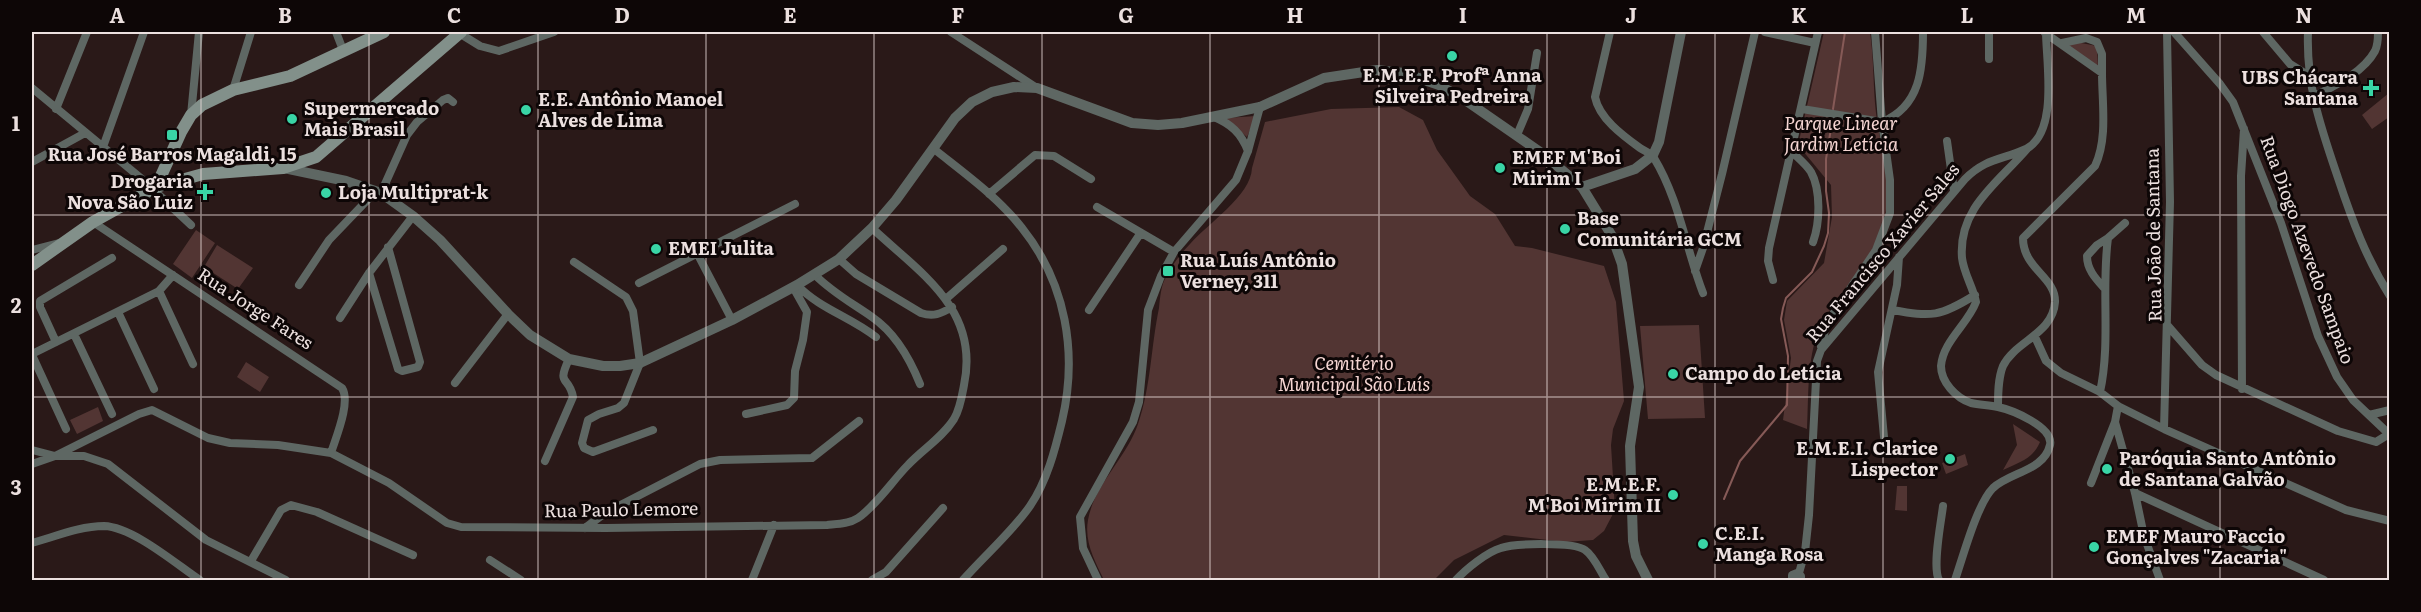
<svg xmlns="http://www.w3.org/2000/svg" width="2421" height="612" font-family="Literata,serif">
<rect width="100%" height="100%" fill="#2a1918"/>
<path fill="#523533" d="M1824,32h46c4,27 3,54 6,81 5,39 19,79 5,117 -12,34 -41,60 -58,92 -17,30 -14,73 -16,107l-24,-9 8,-62 -7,-38 3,-19 37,-38 8,-46 -1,-32 -33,-40z
M2076,42l21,4 1,22 -31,-23z
M2389,93v24l-17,12 -10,-14z
M1399,107l24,13 14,30 33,46 25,18 20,32 17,2 72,18 12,36 8,99 -11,28 -2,16 4,65 -11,21 -11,9 -28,2 -61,-7 -50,25 -20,20h-330c-9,-19 -20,-38 -16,-60 6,-35 39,-63 50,-96 13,-37 13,-78 21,-116 1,-10 2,-23 7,-31 6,-12 15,-24 24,-33 17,-20 61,-48 62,-76l13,-46 66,-13z
M1256,116l-9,21 -22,-19z
M196,230l19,13 -23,35 -19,-14z
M217,245l36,23 -15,21 -34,-22z
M1699,325l6,93 -57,1 -8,-93z
M246,362l23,15 -9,15 -23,-15z
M98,407l5,14 -26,13 -7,-14z
M2013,424l27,18c-7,17 -21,20 -37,28l14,-25z
M1965,454l3,11 -22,9 -4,-11z
M1897,486h10v25l-12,-1z"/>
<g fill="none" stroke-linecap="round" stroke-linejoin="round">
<path stroke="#865a57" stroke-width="2" d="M1833,109l12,-77
M1724,499l16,-38 47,-56 1,-49 -7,-37 2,-11 3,-10 26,-26 12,-26 4,-13 1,-20 -3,-22v-32l6,-37"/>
<path stroke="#5e6763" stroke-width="8" d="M336,32l7,18
M951,32l86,56
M1610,32l-15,65c4,21 27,38 45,51 4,3 11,5 14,10 25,41 32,91 49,135
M1765,32l50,11
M2174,32l46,52 13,18 48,121 37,113 19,41 16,23 37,35
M2263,32l27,32 19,12
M2308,32c-2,54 13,96 30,146 14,42 28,80 52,118
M459,33l21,13 19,5 55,-19
M2062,43l24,-5 11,4 5,12v19
M1989,59v-27
M32,88l110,91 49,46
M233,90l18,-58
M2313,97c21,-11 50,-24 62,-46 3,-6 3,-13 3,-19
M56,109l31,-77
M1802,109l80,13c39,-16 41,-54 41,-90
M191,115l8,-83
M1214,117c17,7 27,16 34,34
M1517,135l11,-26 9,-56
M1947,141l7,50
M103,147l41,-115
M934,149c30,24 64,48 88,79 44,55 56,125 40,193 -7,29 -15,60 -32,85 -18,26 -46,50 -67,74
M1791,151c7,7 15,13 20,21 10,18 9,51 2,70
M32,162l53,-29
M381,193l26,-58 10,-13 26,-22 5,-2 5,4
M989,194l46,-39 19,1 37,23
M1097,207l77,45
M93,222l249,166c9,14 -6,49 -11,65
M32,250l27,-7
M698,255l34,65
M839,259l17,15 65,39c12,4 20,1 31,-6
M574,262l52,35 7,14 7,52 -16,40 -6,5 -19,6 -11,6 -6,23 2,5 9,4 60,-22
M1695,271l8,-23 19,-74 33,-142
M369,273l29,96 4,2 16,-4 2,-5 -32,-115
M815,275c18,18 37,28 57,42 22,15 38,42 48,67
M1773,280l-5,-19 1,-13 49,-216
M639,283l156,-79
M299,285l30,-45 47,-49
M797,285c23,24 54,32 79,52
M2105,289c-9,-10 -18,-19 -18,-33l10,-11 11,-7
M159,291l34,73
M947,298l56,-49
M1089,310l51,-76
M1892,310c40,7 48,7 83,-15
M118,312l36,77
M340,318l29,-45 44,-57
M2168,326l34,39 14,10 122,56 38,11 13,-8
M74,334l38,80
M2035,337l11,24 15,12 39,19 18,14 46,23 182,81 44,11
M56,342l-16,-35v-6l72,-43
M1821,346l6,-23 49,-73 14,-37v-33l-8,-58 -7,-90
M32,354l127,-63 14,-16
M32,355l34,74
M455,383l53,-69
M2242,389l-1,-213 3,-47
M2100,392c11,-50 1,-103 8,-154l17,-15
M2118,406l-3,16 20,71 9,43 16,44
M1998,407c0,-13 0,-29 5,-41 12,-25 50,-32 52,-64 1,-25 -32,-33 -32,-64l72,-72c13,-27 7,-64 7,-93l-57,-40
M746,414l41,-9 7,-7 1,-27 8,-31 4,-28 -14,-25
M2369,415l21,-5
M2164,429l6,-227 -3,-170
M1884,437l-6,-65 19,-87 2,-28
M32,450l23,6h29l24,8 98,76 80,40
M545,461l28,-64c-4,-22 -17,-10 -4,-38
M32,464l23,-8 84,-42 13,-4 56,28 22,5 48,2 53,8 58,30 58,40 14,4 145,1 221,-3c10,-1 22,-1 31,-7 18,-12 35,-38 50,-53 15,-16 34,-27 46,-46 6,-10 8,-23 10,-34 16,-76 -44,-112 -92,-157
M2091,483l24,-61
M2135,493l189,87
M585,528l20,-15 95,-49 20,-4 92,-2 47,-37
M32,543c22,-6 48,-17 72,-17 29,1 72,38 96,54
M490,560l31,20
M251,561l30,-51 10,-5 26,7 96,43
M1799,573l6,-21 4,-37 8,-154 4,-11 144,-171c21,-21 37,-19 61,-30 33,-17 20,-88 20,-117
M752,580l22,-55
M872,580l14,-8 57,-64
M1098,580l-15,-32 -3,-31 53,-95 6,-20 9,-92 13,-34 13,-24 62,-72 12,-29 12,-44
M1456,580c10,-11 31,-28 45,-32 13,-5 74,-6 84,2 9,6 15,21 21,30
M1792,580v-5l5,-2 4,3v4
M1939,580c-7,-13 2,-57 4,-74
M1955,580c8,-23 22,-76 38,-92 17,-16 51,-17 57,-43 4,-18 -38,-35 -52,-38 -9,-2 -18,-2 -27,-4 -15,-5 -30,-21 -30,-37 2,-25 27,-42 35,-64 -3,-15 -12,-28 -14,-44 -4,-50 36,-75 65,-109"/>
<path stroke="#5e6763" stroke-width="10" d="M284,168l62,13 35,12 32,23 27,24 68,74 22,21 39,24 34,7h17l20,-3 92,-43 65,-35 42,-26 33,-31 24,-28 59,-82 17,-16 20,-10 22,-5 23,1 95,35 26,2 24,-2 78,-16 64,-29 53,-8 27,3 35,12 26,15 78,54 39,33 30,49 10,28 17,123 -9,59 3,95 3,15 12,24
M1582,187l53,-18 18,-14 6,-13 22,-110"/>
<path stroke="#82908a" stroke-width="12" d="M156,187l25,-55 10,-17 11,-10 31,-15 57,-14 94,-44
M32,265l61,-43 63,-35 47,-13 80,-6 33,-11 145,-125"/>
</g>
<path fill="none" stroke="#ece0df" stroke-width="1.5" stroke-opacity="0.55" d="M201,32v548M369,32v548M538,32v548M706,32v548M874,32v548M1042,32v548M1210,32v548M1379,32v548M1547,32v548M1715,32v548M1883,32v548M2052,32v548M2220,32v548M32,215h2358M32,397h2358"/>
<g fill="#39d4a5" stroke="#0d0606" stroke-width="2">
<circle cx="1452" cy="56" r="6"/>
<path d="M2368 79h6v6h6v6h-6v6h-6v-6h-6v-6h6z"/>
<circle cx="526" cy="110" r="6"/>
<circle cx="292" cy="119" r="6"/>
<rect x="166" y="129" width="12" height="12" rx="3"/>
<circle cx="1500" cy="168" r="6"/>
<path d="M202 183h6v6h6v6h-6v6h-6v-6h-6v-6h6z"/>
<circle cx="326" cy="193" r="6"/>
<circle cx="1565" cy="229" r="6"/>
<circle cx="656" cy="249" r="6"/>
<rect x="1162" y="265" width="12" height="12" rx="3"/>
<circle cx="1673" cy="374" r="6"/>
<circle cx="1950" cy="459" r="6"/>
<circle cx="2107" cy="469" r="6"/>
<circle cx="1673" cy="495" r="6"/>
<circle cx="1703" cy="544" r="6"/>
<circle cx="2094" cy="547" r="6"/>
</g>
<g text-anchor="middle" stroke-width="6" stroke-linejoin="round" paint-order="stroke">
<g font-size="18" font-weight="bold" fill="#ece0df" stroke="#0d0606" text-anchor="start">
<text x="1452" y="82" text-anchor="middle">E.M.E.F. Profª Anna<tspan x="1452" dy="21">Silveira Pedreira</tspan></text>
<text x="2358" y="84" text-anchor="end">UBS Chácara<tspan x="2358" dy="21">Santana</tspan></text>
<text x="538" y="106">E.E. Antônio Manoel<tspan x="538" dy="21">Alves de Lima</tspan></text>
<text x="304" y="115">Supermercado<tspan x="304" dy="21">Mais Brasil</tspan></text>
<text x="172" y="161" text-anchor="middle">Rua José Barros Magaldi, 15</text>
<text x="1512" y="164">EMEF M'Boi<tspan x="1512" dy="21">Mirim I</tspan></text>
<text x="193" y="188" text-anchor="end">Drogaria<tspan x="193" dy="21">Nova São Luiz</tspan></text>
<text x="338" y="199">Loja Multiprat-k</text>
<text x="1577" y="225">Base<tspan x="1577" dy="21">Comunitária GCM</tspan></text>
<text x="668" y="255">EMEI Julita</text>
<text x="1180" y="267">Rua Luís Antônio<tspan x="1180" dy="21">Verney, 311</tspan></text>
<text x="1685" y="380">Campo do Letícia</text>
<text x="1938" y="455" text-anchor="end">E.M.E.I. Clarice<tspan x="1938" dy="21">Lispector</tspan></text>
<text x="2119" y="465">Paróquia Santo Antônio<tspan x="2119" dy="21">de Santana Galvão</tspan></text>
<text x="1661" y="491" text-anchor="end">E.M.E.F.<tspan x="1661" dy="21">M'Boi Mirim II</tspan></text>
<text x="1715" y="540">C.E.I.<tspan x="1715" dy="21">Manga Rosa</tspan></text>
<text x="2106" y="543">EMEF Mauro Faccio<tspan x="2106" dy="21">Gonçalves "Zacaria"</tspan></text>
</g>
<g font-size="18" font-style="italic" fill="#f6d6d3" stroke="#0d0606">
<text x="1841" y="130">Parque Linear<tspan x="1841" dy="21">Jardim Letícia</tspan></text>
<text x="1354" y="370">Cemitério<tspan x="1354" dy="21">Municipal São Luís</tspan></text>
</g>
<g font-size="18" fill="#ece0df" stroke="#0d0606">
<text transform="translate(2154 235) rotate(-91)" y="6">Rua João de Santana</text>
<text transform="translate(2307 250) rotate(70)" y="6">Rua Diogo Azevedo Sampaio</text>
<text transform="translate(1883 253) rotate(-50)" y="6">Rua Francisco Xavier Sales</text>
<text transform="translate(255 309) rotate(33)" y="6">Rua Jorge Fares</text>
<text transform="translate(621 510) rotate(-1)" y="6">Rua Paulo Lemore</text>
</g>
</g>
<rect width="2421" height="612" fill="none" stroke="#0d0606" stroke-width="66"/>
<rect x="33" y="33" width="2355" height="546" fill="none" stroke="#ece0df" stroke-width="2"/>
<g font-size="20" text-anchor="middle" font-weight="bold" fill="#ece0df">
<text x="117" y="23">A</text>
<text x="285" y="23">B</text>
<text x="454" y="23">C</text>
<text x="622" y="23">D</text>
<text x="790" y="23">E</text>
<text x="958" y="23">F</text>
<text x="1126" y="23">G</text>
<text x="1295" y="23">H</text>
<text x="1463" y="23">I</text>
<text x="1631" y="23">J</text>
<text x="1799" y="23">K</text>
<text x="1967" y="23">L</text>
<text x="2136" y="23">M</text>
<text x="2304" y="23">N</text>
<text x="16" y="131">1</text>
<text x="16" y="313">2</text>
<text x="16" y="495">3</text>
</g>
</svg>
